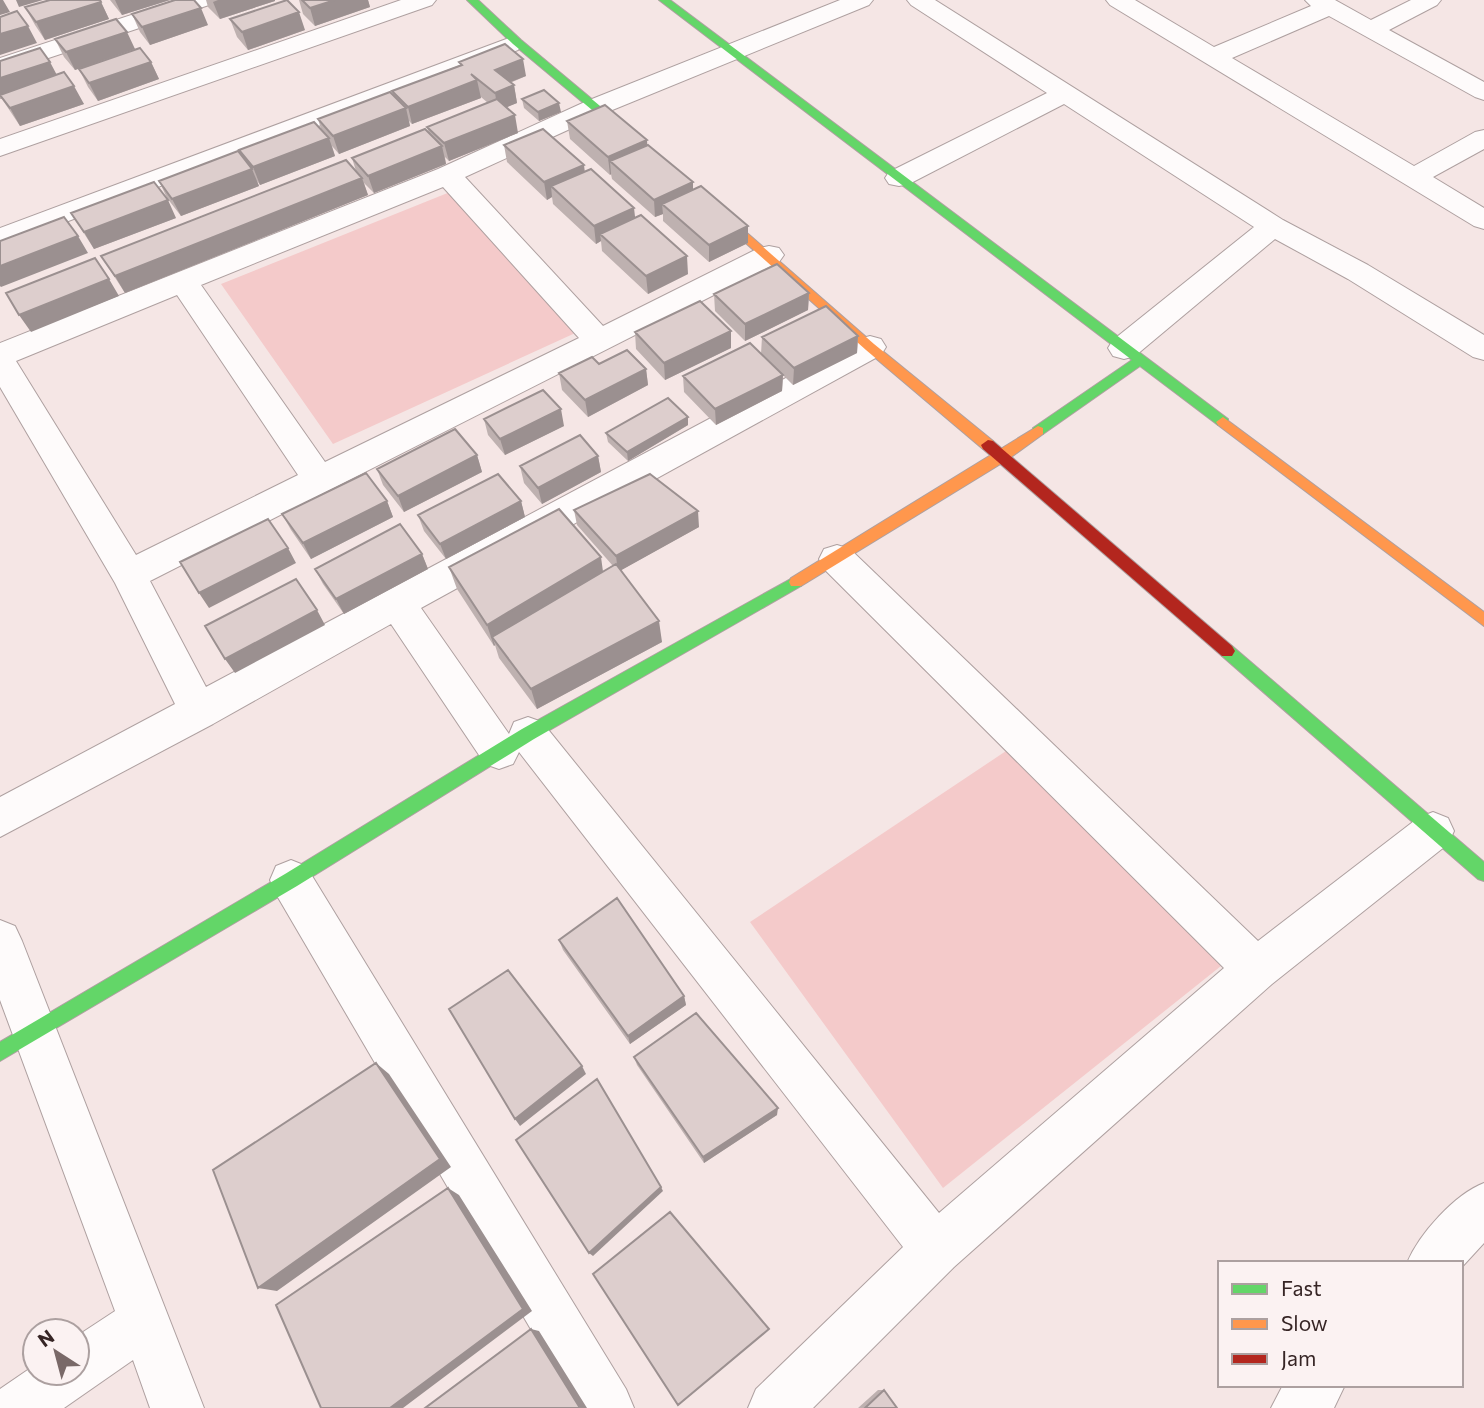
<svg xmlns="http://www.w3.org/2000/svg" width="1484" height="1408" font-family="Commissioner,sans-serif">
<rect width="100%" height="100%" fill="#f5e6e5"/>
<path fill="#f4caca" d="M465,186l130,138 -262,120 -112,-160z
M1015,745l206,221 -278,222 -193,-266z"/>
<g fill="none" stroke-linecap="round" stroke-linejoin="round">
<defs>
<path id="street" d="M177,0h36l-4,5 -209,69v-16z
M401,0h35l-4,5 -432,151v-17z
M840,0h33l-4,5 -264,108 -140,64 138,149 156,-78 10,-2 10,2 5,7 -5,7 -629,319 56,106 653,-348 11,-3 11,3 5,8 -5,8 -460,253 88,126 5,-12 14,-5 14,5 397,491 285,-245 -400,-399 -5,-10 5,-10 13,-4 13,4 408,392 160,-123 15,-6 15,6 6,13 -6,13 -176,140 -318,283 -141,141h-65l8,-19 147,-142 -384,-495 -6,12 -14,5 -14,-5 -94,-140 -178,100 -213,113v-40l175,-93 -60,-121 -115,-196v-44l438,-174 149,-68zM443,187l136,151 -254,124 -124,-177zM177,295l121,180 -162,80 -120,-194z
M907,0h28l348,220 85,45 116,70v25l-11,-3 -125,-78 -73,-40 -140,117 -11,3 -11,-3 -5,-8 5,-8 141,-113 -190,-123 -155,80 -10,2 -10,-2 -4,-6 4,-6 158,-79 -136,-88z
M1106,0h29l79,47 97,-41 -6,-6h30l36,20 40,-20h30l-4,5 -48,25 95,52v18l-9,-3 -146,-81 -97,42 182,108 61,-34 9,-2v19l-51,28 51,31v21l-10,-3 -364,-221z
M509,38l9,2 3,5 -3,5 -518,197v-19z
M291,860l15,6 320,523 8,19h-57l-301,-514 -6,-14 6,-14z
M0,920l15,6 7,15 182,467h-54l-17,-48 -69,48h-64v-19l35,-24v8h42v-37l38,-25 -115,-311z
M1484,1183v60l-23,25v-5h-54c12,-29 48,-69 77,-80z
M1283,1385h62l-11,23h-63z"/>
<path id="fast" d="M467,0h11l43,40 121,101v4h-8l-121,-101z
M659,0h11l558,419v6h-10l-78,-59 -97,68h-10v-6l99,-68z
M796,576l5,2 2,4 -2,4 -267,153 -237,147 -297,175v-19l285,-168 237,-145z
M1227,645l5,1 252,216v19l-6,-2 -256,-223 -3,-5 3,-5z"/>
<path id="slow" d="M707,198l167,146 119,97 2,4 -2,4h-10l-117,-99 -163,-145 -2,-3z
M1223,417l261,195v14l-266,-201 -2,-3z
M1038,426l5,2v6l-36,26 -206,126h-10l-2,-4 2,-4z"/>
<path id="jam" d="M988,440l5,1 239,205 3,5 -3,5h-10l-239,-207 -2,-4z"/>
</defs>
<use href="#street" stroke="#aea0a0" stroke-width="2"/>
<use href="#fast" stroke="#aea0a0" stroke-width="2"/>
<use href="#slow" stroke="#aea0a0" stroke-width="2"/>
<use href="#jam" stroke="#aea0a0" stroke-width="2"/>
<use href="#street" fill="#fefbfb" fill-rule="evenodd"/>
<use href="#fast" fill="#63d668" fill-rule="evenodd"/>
<use href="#slow" fill="#ff974d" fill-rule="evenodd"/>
<use href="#jam" fill="#b3261e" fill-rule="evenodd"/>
</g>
<path fill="#beb1b0" d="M110,0h60l-48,15z
M206,0h69v1l-55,18 -12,-12z
M299,0h69l2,7 -55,19 -12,-12z
M101,2l8,17 -64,21 -10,-15 -10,-18z
M132,14l76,11 -58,20 -10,-13z
M230,19l75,11 -57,20 -11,-13z
M55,39l80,10 -60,21 -11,-13z
M0,61l56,14 28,29 -64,22 -18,-27h-2z
M151,62l8,17 -61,22 -10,-14 -9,-18z
M459,62l67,14 -16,7 4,2 3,18 -11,4 12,26 -69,28 -4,-4 1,7 -72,29 -10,-10 4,12 -243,98 -24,-37 255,-85 -4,-13 77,-25 -2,-6 61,-24 -7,-6v1l-69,26 -3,-3 1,5 -71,28 -7,-8 3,10 -75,29 -3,-4 2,5 -78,30 -14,-18 -8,-17 82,-27 -2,-4 82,-21 -3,-10 75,-24 -1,-4 68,-26z
M522,99l39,13 -22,9 -15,-13z
M567,121l80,19v5l46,37v8l55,36v17l-39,19 -46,-41v-7l-8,3 -43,-38 -1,-5 -1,1 -40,-36z
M504,145l81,27 50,46 53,56 -40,20 -46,-43 -1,-10 -5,3 -43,-40 -1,-7 -5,3 -40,-38z
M71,213l105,5 -82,31z
M809,293l-1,17 -63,31 -30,-30 -1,-17z
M731,331v17l-66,32 -29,-31 -1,-17z
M858,336l-1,17 -64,32 -10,-10 -1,16 -66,34 -32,-33 -1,-16 78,-22 1,-17z
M599,364l47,5 2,16 -60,32 -26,-27 -3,-17z
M688,417v8l-60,36 -20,-19 -2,-9z
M484,419l80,7 -59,29 -17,-20z
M477,455l5,17 -78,40 -21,-27 -6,-16z
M598,456l3,16 -59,32 -18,-21 -4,-17z
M387,501l6,16 -82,42 -20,-29 -9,-16z
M521,501l4,16 -79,42 -22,-28 -6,-16z
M574,510l125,17 -78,43 41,72 -125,67 -38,-51 -4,-13 -1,1 -37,-57 -8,-22 154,5 10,-6 -36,-41z
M422,554l6,15 -84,45 -21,-30 -8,-15z
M559,940l125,56 2,9 -56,39 -67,-94z
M634,1057l143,58 -73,48 -67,-98z
M878,1390h6l13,18h-39z"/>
<path fill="#9b9090" d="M0,0h3l7,12 -10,3z
M16,0h27l-24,7z
M115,0h55l-48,15z
M218,0h57v1l-55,18 -7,-17z
M335,0h33l2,7 -55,19 -5,-18z
M101,2l8,17 -64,21 -9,-18z
M201,8l7,17 -58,20 -8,-18z
M299,12l6,18 -57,20 -6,-18z
M28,26l9,17 -37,12v-21z
M127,32l8,17 -60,21 -9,-18z
M523,59l3,17 -28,11 -3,-17z
M50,62l9,17 -59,16v-17z
M151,62l8,17 -61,22 -9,-18z
M477,80l4,18 -69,26 -4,-17z
M514,85l3,18 -19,8 -3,-18z
M74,86l10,18 -64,22 -10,-18z
M559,103l2,9 -22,9 -1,-9z
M406,108l4,18 -71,28 -6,-18z
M515,115l3,18 -69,28 -5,-18z
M329,138l6,18 -75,29 -7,-18z
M647,140l1,18 -38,3 1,13 -1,1 -2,-18z
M442,146l4,18 -72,29 -6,-17z
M584,165l2,17 -35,4 1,11 -5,3 -3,-18z
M252,169l7,17 -78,30 -9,-17z
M362,178l6,17 -243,98 -10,-17z
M693,182v17l-31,5 1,10 -8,3 -1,-17z
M168,200l8,18 -82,31 -10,-17z
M634,208l2,17 -36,9 1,7 -5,3 -2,-18z
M748,226v17l-39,19v-17z
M78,236l10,17 -87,34 -1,-1v-20z
M687,256l1,18 -40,20 -2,-18z
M109,279l10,17 -88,36 -12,-17z
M809,293l-1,17 -63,31v-17z
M731,331v17l-66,32 -1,-17z
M858,336l-1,17 -64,32 1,-17z
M646,369l2,16 -60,32 -3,-17z
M783,375l-1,16 -66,34 -1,-16z
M561,409l3,17 -59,29 -5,-16z
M688,417v8l-60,36 -1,-9z
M477,455l5,17 -78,40 -6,-16z
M598,456l3,16 -59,32 -4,-16z
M387,501l6,16 -82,42 -8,-16z
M521,501l4,16 -79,42 -6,-15z
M698,511l1,16 -81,45 -2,-16z
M288,548l8,15 -87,45 -10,-15z
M422,554l6,15 -84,45 -8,-15z
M601,557l3,22 -112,58 3,8 -1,1 -7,-21z
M317,610l8,15 -90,48 -10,-14z
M659,621l3,21 -125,67 -6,-20z
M684,996l2,9 -56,39 -2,-8z
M376,1063l13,11 62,93 -174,124 -19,-3z
M582,1066l4,8 -66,52 -5,-7z
M778,1108l-1,7 -73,48 -1,-6z
M661,1187l2,4 -70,65 -4,-3z
M448,1188l11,7 73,116 -129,97h-13z
M531,1329l8,2 48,77h-7z"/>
<path fill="#ddcecd" stroke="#9b9090" stroke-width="2" d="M50,0h50l1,2 -65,20 -11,-15z
M175,0h19l7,8 -59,19 -10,-13z
M287,0l12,12 -57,20 -12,-13z
M302,0h33l-25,8z
M17,11l11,15 -28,8v-17z
M116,19l11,13 -61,20 -11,-13z
M505,44l18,15 -28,11 19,15 -19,8 -24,-19 6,6 -69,27 -16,-16 70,-26 -3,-3z
M40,48l10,14 -50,16v-17z
M140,48l11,14 -62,21 -10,-14z
M64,72l10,14 -64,22 -10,-13z
M544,90l15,13 -21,9 -16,-13z
M390,92l16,16 -73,28 -15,-17z
M497,99l18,16 -71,28 -17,-16z
M605,105l42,35 -39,17 -41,-36z
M314,122l15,16 -76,29 -14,-17z
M425,129l17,17 -74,30 -16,-18z
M543,129l41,36 -40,17 -40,-37z
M648,145l45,37 -39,18 -44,-39z
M238,151l14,18 -80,30 -13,-18z
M346,160l16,18 -247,98 -14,-20z
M591,169l43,39 -40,18 -43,-40z
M154,182l14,18 -84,32 -13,-19z
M701,186l47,40 -39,19 -47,-41z
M641,215l46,41 -41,20 -46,-42z
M64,217l14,19 -78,30v-25z
M95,258l14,21 -90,36 -13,-22z
M777,264l32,29 -64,31 -31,-30z
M700,301l31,30 -67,32 -29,-31z
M826,306l32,30 -64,32 -32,-31z
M750,343l33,32 -68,34 -32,-33z
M627,350l19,19 -61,31 -26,-27 33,-16 7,7z
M543,390l18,19 -61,30 -16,-20z
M668,398l20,19 -61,35 -21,-19z
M455,429l22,26 -79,41 -21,-27z
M580,435l18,21 -60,32 -18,-22z
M366,473l21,28 -84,42 -21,-29z
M498,474l23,27 -81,43 -22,-29z
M650,474l48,37 -82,45 -42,-46z
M559,509l42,48 -114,68 -38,-58z
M268,519l20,29 -89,45 -19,-31z
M400,524l22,30 -86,45 -21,-30z
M616,564l43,57 -128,68 -39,-52z
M296,579l21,31 -92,49 -20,-33z
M617,898l67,98 -56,40 -69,-96z
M508,970l74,96 -67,53 -66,-110z
M696,1013l82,95 -75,49 -69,-100z
M376,1063l64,96 -182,129 -45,-118z
M597,1079l64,108 -72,66 -73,-113z
M448,1188l75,121 -133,99h-69l-45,-103z
M670,1212l99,117 -91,76 -85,-131z
M531,1329l49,79h-155z
M884,1390l13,18h-32z"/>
<rect x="1218" y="1261" width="245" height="126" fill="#fbf2f2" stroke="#aca0a0" stroke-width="2"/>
<rect x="1232" y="1284" width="35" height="10" fill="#63d668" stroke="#aca0a0" stroke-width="2"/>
<text x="1281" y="1296" font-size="21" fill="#362525">Fast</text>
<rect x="1232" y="1319" width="35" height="10" fill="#ff974d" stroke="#aca0a0" stroke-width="2"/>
<text x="1281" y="1331" font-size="21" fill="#362525">Slow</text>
<rect x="1232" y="1354" width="35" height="10" fill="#b3261e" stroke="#aca0a0" stroke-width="2"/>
<text x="1281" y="1366" font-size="21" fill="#362525">Jam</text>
<g transform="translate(56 1352) rotate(324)"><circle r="33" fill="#fbf2f2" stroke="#aca0a0" stroke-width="2"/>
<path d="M0-5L12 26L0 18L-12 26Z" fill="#796968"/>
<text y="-10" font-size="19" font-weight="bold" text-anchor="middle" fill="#362525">N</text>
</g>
</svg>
